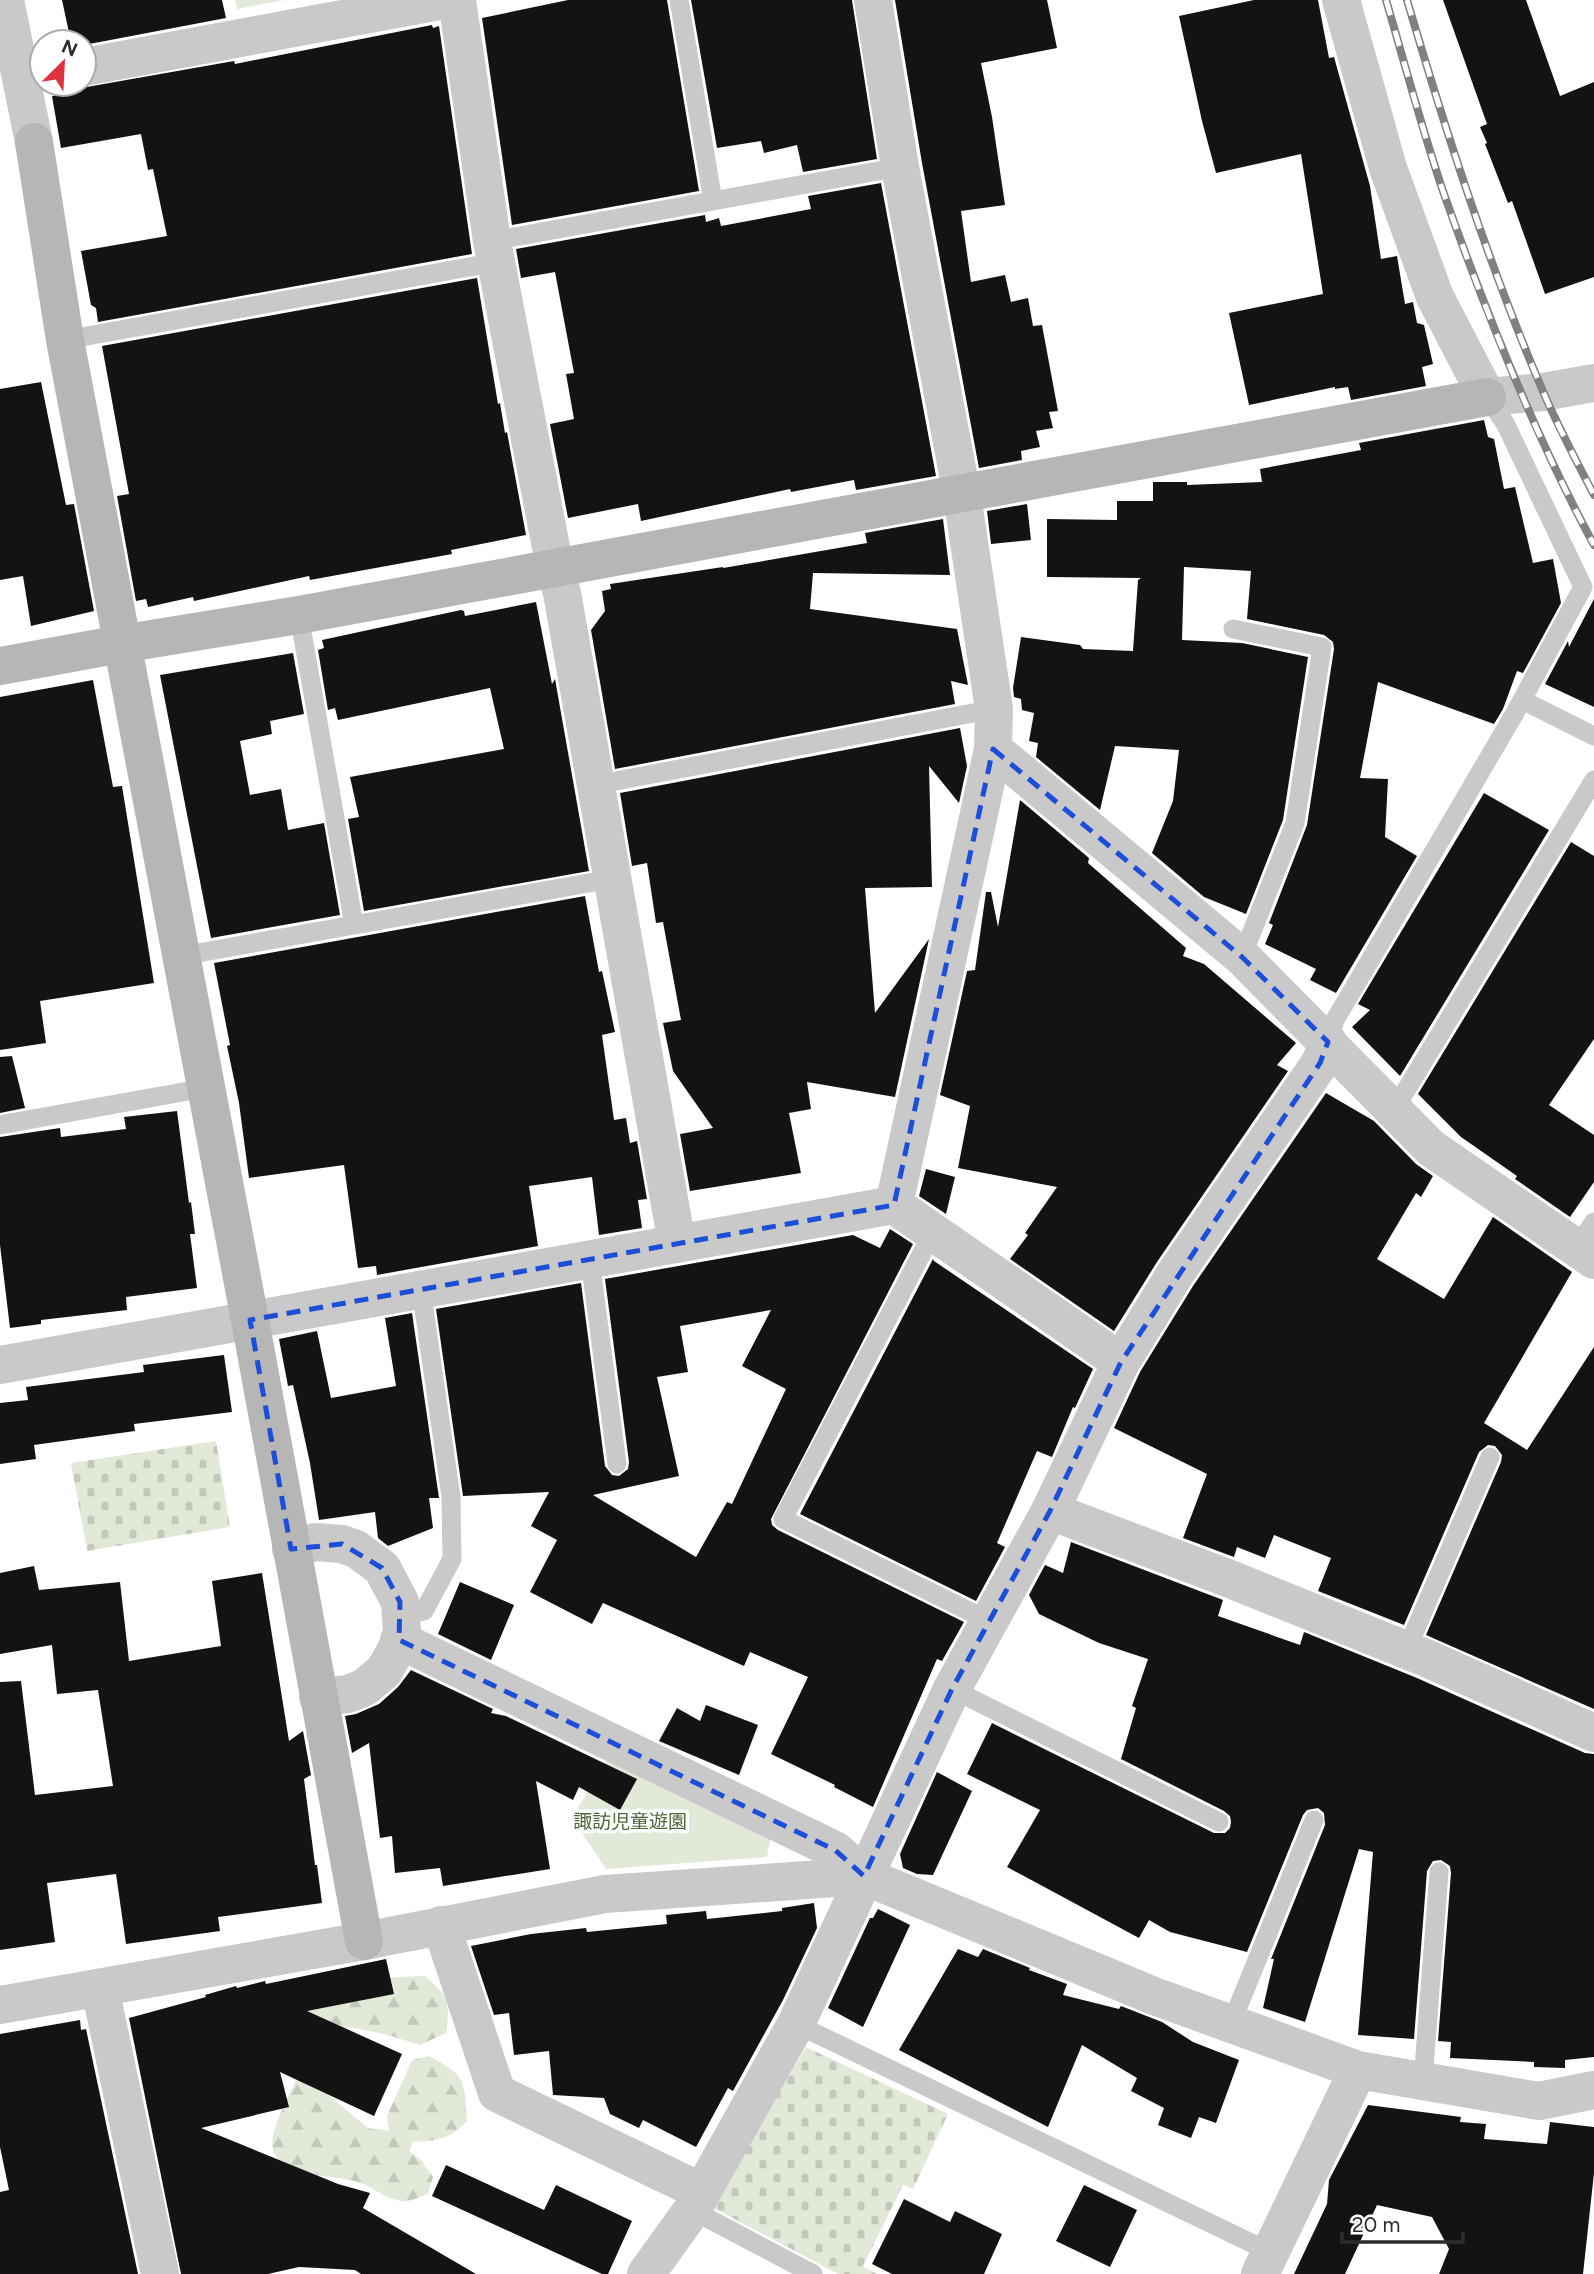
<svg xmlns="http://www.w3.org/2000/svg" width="1594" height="2274" font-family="Figtree,'Noto Sans JP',sans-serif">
<defs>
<pattern id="forest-firs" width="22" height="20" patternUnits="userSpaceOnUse" patternTransform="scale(1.75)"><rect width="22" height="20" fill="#e2e9d9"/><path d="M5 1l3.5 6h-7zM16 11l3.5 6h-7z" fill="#c2c8ba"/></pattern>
<pattern id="cemetery-stones" width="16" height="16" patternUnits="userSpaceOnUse" patternTransform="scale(1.75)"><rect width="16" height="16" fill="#e2e9d9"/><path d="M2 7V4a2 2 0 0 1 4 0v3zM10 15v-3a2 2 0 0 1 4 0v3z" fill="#c2c8ba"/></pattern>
</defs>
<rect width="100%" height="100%" fill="#fff"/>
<path fill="url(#forest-firs)" d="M425,1976c25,22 25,25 21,57l-26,12 -36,-11 -35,-7 -65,11 4,-44 109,-17z
M429,2056c37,19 36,25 38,65 -17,18 -29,20 -54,21l-4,9 12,9 12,17 -5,17c-6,2 -14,6 -20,7 -18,2 -34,-14 -50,-19 -22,-7 -72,-4 -84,-29 -8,-17 15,-57 23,-75h11l60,50 21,3 -2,-15 25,-56z"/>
<path fill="url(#cemetery-stones)" d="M216,1441l14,86 -143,24 -16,-88z
M806,2047l142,67 -35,75 -10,-4 -40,81 14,8h-39l-126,-67z"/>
<path fill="#e2e9d9" d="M235,0h49l-47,9z
M608,1758l163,77 -4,22 -161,12 -34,-51z"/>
<path fill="#131313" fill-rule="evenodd" d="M62,0h160l4,18 -142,27v-3h-13z
M568,0h99l32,191 -187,34 -30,-207z
M691,0h161l25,159 -74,13 -6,-27 -33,8 -3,-12 -44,7z
M895,0h152l10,48 -76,15 11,54 13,88 -44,6 10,71 34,-7 6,27 17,-4 5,28 9,-1 16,86 -9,1 4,16 -17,3 4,16 -19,4 1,9 -43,8 -57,-305z
M1254,0h64l11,58 5,-1 36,129 11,73 16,-3 8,48 8,-2 4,21 7,2 9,39 -11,3 4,19 -75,14 -3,-13 -13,2v-2l-86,18 -20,-92 94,-19 -22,-140 -85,19 -14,-52 -23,-105z
M1443,0h83l34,96 34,-14v195l-49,17 -33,-93 -4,2 -23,-59 2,-1 -7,-16 7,-3z
M432,25l1,3 6,-2 33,228 -374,68 -2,-14 -5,-3 -10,-54 86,-15 -14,-67 -5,1 -7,-36 -80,14 -9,-52 30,-5 -1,-3 153,-27 1,3z
M881,183l55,293 -80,14 -2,-10 -63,12 -1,-3 -149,32 -3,-17 -70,14 -18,-94 24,-5 -8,-45 8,-1 -19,-101 -34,6 -5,-29 189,-34 1,7 13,-4 2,8 90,-17 -3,-13z
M477,278l21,126 2,-1 5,30 2,-1 19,103 -75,15 1,4 -142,26 -1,-4 -115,25 -1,-4 -45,10 -2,-8 -10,2 -19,-105 12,-2 -27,-148z
M41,382l25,123 8,-1 20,107 -63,15 -8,-50 -23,4v-191z
M1484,420l4,17 6,2 10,50 11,-2 18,76 20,-4 8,44 -38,70 -6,-2 -14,38 -9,15 -116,-42 -18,96 28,1 -3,58 32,19 -81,137 -26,-13 6,-11 -51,-25 8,-19 -4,-2 38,-98 27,-176 -1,-7 -9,-7 -77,-16 4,-48 -67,-4 -2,73 60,3 66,14 -25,163 -37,94 -42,-17 -52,-44 21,-52 6,-51 -64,-4 -15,64 -64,-53 2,-14 -9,-2 5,-28 -12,-3 -1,-11 -7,-2 -1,-9 8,-51 59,8 3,4 50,2 5,-71 3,-2 -94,-1v-58l70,1v-19h36v-19h34v3l75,-3 -2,-13 101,-19 -2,-7z
M1027,504l4,36 -40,4 -4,-33z
M943,519l7,56 -137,-2 -3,36 147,20 11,56 -17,-4 4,23 -340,65 -24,-139 14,-19 -3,-20 9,-2 -1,-5 113,-17v1l144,-25 -2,-10z
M1594,599v108l-49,-23 23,-43 1,6z
M536,602l16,82 3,-5 34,192 -225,40 -16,-92 11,-2 -9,-40 154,-28 -14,-61 -152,32 -3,-12 -7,2 -10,-60 6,-2 -2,-8 139,-30 3,1 1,5z
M293,653l11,61 -34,7 2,13 -32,7 10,54 31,-6 7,41 36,-7 16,92 -129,23 -51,-263z
M93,680l20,107 9,-1 32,197 -114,18 6,42 -46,7v-353z
M960,728l7,38 -8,37 -30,-37 3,121 -67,1 10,125 54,-74 -34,158 -88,-15 4,27 -22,4 12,60 -111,18 -10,-57 33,-6 -40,-57 -10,-48 18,-3 -18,-98 -7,1 -9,-60 -15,3 -12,-73z
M1484,793l65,37 -149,246 -48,-49 18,-17 -12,-6z
M1020,800l69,58 -1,5 98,85 -3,8 21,8 92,79 -19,22 11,6 -131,191 -43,69 -104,-72 18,-24 -3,-2 32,-46 -99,-19 12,-62 -30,-11 27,-124 8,-1 11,-78h5l7,35z
M1571,842l23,14v183l-45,66 45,30v47l-24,35 -55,-38 2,-3 -56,-39 -43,-43z
M585,896l14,76 3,-1 13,61 -13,3 12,85 12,-2 4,25 7,-2 10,58 -9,1 4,28 -43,7 -7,-58 -63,9 9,60 -161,29 -1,-9 -18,2 -14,-103 -95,13 -10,-75 -12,-57 3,-1 -16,-82z
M12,1056l13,52 -25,5v-56z
M1326,1093l48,28 42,43 17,12 -12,21 -5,-4 -39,66 67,40 49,-82 79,55 -88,151 43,27 67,-103v362l-168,-74 75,-173 1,-7 -7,-9 -7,-1 -9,7 -75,173 -86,-34 13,-33 -57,-23 -9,23 -28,-11 -3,10 -51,-19 24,-64 -93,-46 26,-56 53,-86z
M177,1111l12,92 2,-1 4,32h-5l7,54 -71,9 1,13 -86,10v4l-31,4 -10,-83v-108l60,-9 1,9 65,-8 -2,-12z
M926,1169l29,8 -9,37 -27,-18z
M890,1229l23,15 -142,275 1,6 6,5 186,92 -22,39 -5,-2 -64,148 -39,-20 1,-2 -64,-31 37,-77 -58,-25 -6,14 -141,-63 -11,21 -62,-32 27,-52 -26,-14 18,-34 -86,4 -27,-187 145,-26 24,183 7,9 7,1 9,-7 1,-7 -24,-183 248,-44 27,13zM771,1310l-29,56 44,23 -54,115 -5,-2 -31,55 -103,-62 86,-19 -22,-99 31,-5 -8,-46z
M933,1259l1,2 159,108 -18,39 -2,-1 -21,50 -15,-6 -40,92 8,4 -29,54 -176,-87z
M412,1313l27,185h-10l4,30 -45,18 -10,-8 -3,-26 -56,8 -9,-57 -17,-78 -5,1 -9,-47 38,-8 14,67 65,-12 -11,-68z
M224,1355l8,57 -98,12 1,7 -101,14 2,14 -36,5v-61l28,-3 -2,-13 118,-15 -1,-7z
M1071,1542l152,58 -5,16 82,29 4,-13 113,46 168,75 9,1v303l-29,3v8l-31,-1v-5l-84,-4 1,-16 -13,-1 13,-168 -1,-7 -9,-6 -8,1 -6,10 -13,168 -56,-4 15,-183 -14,-3 -54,173 -42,-14 11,-49h-3l54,-134 -1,-12 -6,-5 -11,2 -4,5 -56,137 -77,-20 -21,-12 -10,18 -132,-71 33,-57 -73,-36 25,-51 222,110h11l5,-5 1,-6 -1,-6 -6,-5 -103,-52 15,-51 -4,-2 16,-47 -49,-16 -60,-29 -10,-19 16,-30 18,8z
M34,1566l5,24 81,-8 9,79 92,-15 -9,-65 50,-8 27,168 14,-10 8,44 -7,4 11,86h2l5,38 -104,14 2,14 -94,13 -10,-70 -69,9 8,59 -55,8v-268l21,-1 14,114 78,-9 -15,-96 -41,4 -5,-49 -52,9v-81z
M460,1582l54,23 -23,55 -53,-26z
M411,1670l82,39 -2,4 15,3 131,63 -17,31 -41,-23 -6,13 -37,-19 14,88 -107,17 -3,-18 -45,5 -3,-37 -12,2 -11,-95 -17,10 -7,-37 11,-2 23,-10 19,-17z
M706,1705l52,20 -19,50 -80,-34 18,-33 23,13z
M937,1772l35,19 -39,84 -16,-1 -14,-6 -3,-14z
M814,1903l3,25 -34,72 -50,91 -5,-3 -32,59 -53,-27 -4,8 -29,-14 -6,-16 -51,-3 -4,-44 -35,4 -5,-42 -15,2 -23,-69 60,-12 55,-6 1,4 80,-8 -1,-9 40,-4 1,8 75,-8v-3z
M878,1909l32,16 -47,102 -35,-19 42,-90h3z
M958,1949l20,8 5,-8 47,19 -1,2 38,14 -4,11 56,14 2,-3 41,16 31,20 46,18 -23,63 -17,-6 -8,21 -33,-13 6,-17 -33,-17 6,-13 -55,-33 -34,82 -149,-77z
M386,1959l8,35 -87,17 95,43 -28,62 -94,-44 9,35 -88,21 137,56 32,9 -7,15 113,66h-115l-6,-4 -56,-3 -31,7h-87l-52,-256 77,-21 -1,-2 31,-9 1,2 28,-7 1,3z
M80,2020l1,10 5,-1 52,245h-138v-82l9,-2 -9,-43v-113z
M1368,2105l93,12 -1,5 26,2 -2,15 63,5 3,-22 44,5v46l-11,101h-144l10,-25 -17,-32 -55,-12 -32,69h-51l33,-70 2,-24z
M446,2165l98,45 12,-25 76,36 -24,53h-6l-170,-78z
M1084,2185l53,25 -27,57 -54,-26z
M904,2199l46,23 5,-11 47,23 -18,40h-92l-20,-10z"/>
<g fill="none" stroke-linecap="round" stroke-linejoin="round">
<path stroke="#c9c9c9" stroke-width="19" d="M679,0l34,201
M492,241l408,-74
M65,340l432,-78
M299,615l55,310
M1233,629l89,18 -27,176 -53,134
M1522,700l72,36
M595,785l399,-76
M181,956l430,-77
M1328,1042l7,-22 180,-307 68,-126 -78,-164 -18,-26
M1394,1110l200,-330
M0,1125l205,-37
M933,1232l-150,287 206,102
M1576,1248l18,-26
M590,1260l27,204
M401,1616l23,-5 28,-52 -1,-62 -30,-209
M1406,1651l84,-194
M952,1689l267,133
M796,2024l474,228
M1231,2024l83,-204
M1423,2081l16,-209
M692,2210l121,64"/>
<path stroke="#c9c9c9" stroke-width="38" d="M5,0l29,142
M457,0l35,241 63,327 7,25 115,651
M873,0l27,167 62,328 32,214 -1,40 249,208 189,191 163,112
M1341,0l47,168 47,129 52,100 56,-5 51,-9
M84,67l361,-67
M894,1205l99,-456
M0,1365c298,-54 596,-107 894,-160l227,157
M1050,1511l180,68 196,79 168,75
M291,1549l24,-7 27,2 14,5 26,19 18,34 2,29 -5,17 -13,23 -19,16 -17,7 -30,3
M399,1640l436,210 29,26 290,120 204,74 181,31 55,-11
M441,1925l56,168 205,99
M100,1988l60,286
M0,2005l364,-64 241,-47 259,-18
M646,2274l46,-64 104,-186 156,-335 98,-178 71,-149 54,-88 145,-211 8,-21
M1260,2274l98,-204"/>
<path stroke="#b6b6b6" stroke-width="38" d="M34,142l31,198 185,980 114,621
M0,666l121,-22 178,-29 1188,-218"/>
<defs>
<path id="rail" d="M1386,0c19,64 36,130 58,194 42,119 90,240 150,351
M1407,0c39,132 81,263 135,389 15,36 34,71 52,106"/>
</defs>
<use href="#rail" stroke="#818181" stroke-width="8"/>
<use href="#rail" stroke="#fff" stroke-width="5" stroke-dasharray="16" stroke-linecap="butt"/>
</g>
<path fill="none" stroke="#1d4ed8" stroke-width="5" stroke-dasharray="14 9" stroke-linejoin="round" d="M993,749l249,208 86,85 -8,21 -199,299 -71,149 -98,178 -88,187 -29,-26 -436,-210 1,-38 -18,-34 -40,-24 -51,5 -41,-229 644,-115z"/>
<g text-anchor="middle" stroke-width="7" stroke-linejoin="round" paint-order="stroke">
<g font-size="19" fill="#4f663b" stroke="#fff">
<text x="630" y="1828">諏訪児童遊園</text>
</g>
</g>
<g transform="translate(63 63) rotate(24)"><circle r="33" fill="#ffffff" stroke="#ababab" stroke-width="2"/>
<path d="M0-5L12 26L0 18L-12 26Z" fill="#e0313e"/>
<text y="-10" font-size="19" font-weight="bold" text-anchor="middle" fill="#2c2c2c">N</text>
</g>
<path d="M1342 2232v10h121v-10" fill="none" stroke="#2c2c2c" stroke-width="3.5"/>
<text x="1352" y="2232" font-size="21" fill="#2c2c2c" stroke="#ffffff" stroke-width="5" paint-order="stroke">20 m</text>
</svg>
